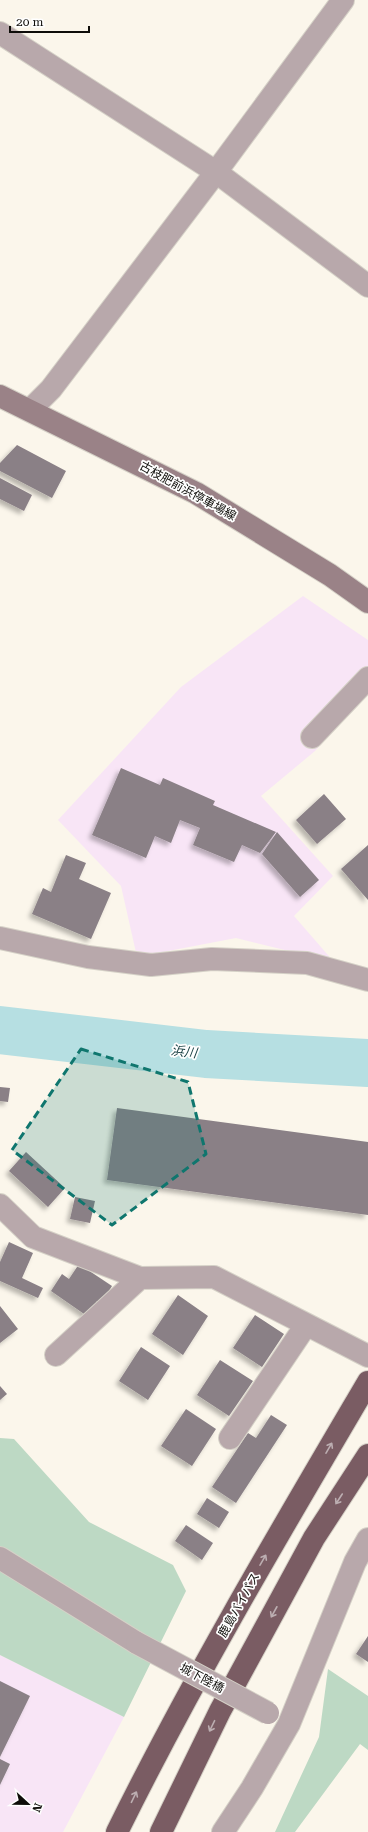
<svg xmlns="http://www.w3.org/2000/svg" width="368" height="1832" font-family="'Roboto Serif','Noto Sans JP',serif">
<defs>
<filter id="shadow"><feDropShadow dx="-3.5" dy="3.5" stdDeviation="2" flood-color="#0004"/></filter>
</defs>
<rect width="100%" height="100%" fill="#fbf6eb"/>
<path fill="#f8e5f6" d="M303,596l65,44v53l-53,58 -54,45 72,80 -39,40 40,46 -98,-24 -99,19 -16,-71 -63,-66 123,-133z
M0,1655l124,62 -61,115h-63z"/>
<path fill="#bdd9c4" d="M0,1438l14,1 75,83 84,43 13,26 -62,126 -124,-62z
M328,1669l40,27v54l-8,-6 -65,88h-20l44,-95z"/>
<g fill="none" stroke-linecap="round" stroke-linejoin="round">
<path stroke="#b6dfe2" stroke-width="48" d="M0,1030l206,24 162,9"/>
</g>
<path fill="#8a8086" filter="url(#shadow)" d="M17,445l49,26 -14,27 -52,-27v-8z
M0,478l32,17 -8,16 -24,-12z
M121,768l39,17 3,-7 52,23 -2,4 63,27 -16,21 -18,-8 -8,17 -41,-17 7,-17 -20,-8 -9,23 -16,-7 -9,22 -54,-23z
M324,794l22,25 -29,25 -21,-24z
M277,832l42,48 -19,17 -38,-43z
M368,845v55l-27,-31z
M66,855l20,8 -7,16 32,14 -20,46 -59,-25 11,-26 8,4z
M0,1087l10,1 -2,14 -8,-1z
M117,1108l251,34v73l-261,-35z
M26,1152l39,36 -17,19 -39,-36z
M75,1197l20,4 -5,22 -20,-4z
M9,1242l24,11 -11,25 21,10 -5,10 -38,-17v-19z
M79,1264l33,22 -11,18 -4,-3 -10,15 -36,-25 11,-17 7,5z
M178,1295l30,21 -25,39 -31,-21z
M0,1306l18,23 -18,14z
M255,1315l29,19 -22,33 -29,-19z
M141,1347l29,19 -22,34 -29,-19z
M220,1360l33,21 -24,35 -32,-21z
M0,1386l7,8 -7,6z
M186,1409l30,20 -24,37 -31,-20z
M271,1415l16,10 -51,78 -24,-16 36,-54 8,5z
M207,1498l22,14 -10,16 -22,-14z
M186,1525l27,18 -11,17 -27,-19z
M368,1636v26l-12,-8z
M0,1681l30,15 -30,61z
M0,1759l10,5 -10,21z"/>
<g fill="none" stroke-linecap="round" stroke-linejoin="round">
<defs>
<path id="minor" d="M0,33l216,139 152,114
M30,410l21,-21 165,-217 127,-172
M312,737l56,-59
M0,938l88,19 63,8 61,-6 95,4 61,17
M0,1205l33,32 107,41 -84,77
M140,1278l74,-1 154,79
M230,1438l76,-113
M0,1558l137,85
M223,1832l29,-44 37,-64 66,-162 13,-23"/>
<path id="secondary" d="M0,396l196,97 134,82 38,27"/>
<path id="trunk" d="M117,1832c76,-154 164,-302 251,-450
M161,1832l59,-121 94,-173 54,-83"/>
</defs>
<use href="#minor" stroke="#d5d1c7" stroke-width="24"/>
<use href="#secondary" stroke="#d5d1c7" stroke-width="24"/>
<use href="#trunk" stroke="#d5d1c7" stroke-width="24"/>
<use href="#minor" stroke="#b8a8ab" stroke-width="22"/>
<use href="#secondary" stroke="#9a8287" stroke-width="22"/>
<use href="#trunk" stroke="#7a5c63" stroke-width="22"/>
<defs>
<path id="minor-bridge" d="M137,1643l131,70"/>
</defs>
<use href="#minor-bridge" stroke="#d5d1c7" stroke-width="24" stroke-linecap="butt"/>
<use href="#minor-bridge" stroke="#b8a8ab" stroke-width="22"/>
</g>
<defs><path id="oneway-shaft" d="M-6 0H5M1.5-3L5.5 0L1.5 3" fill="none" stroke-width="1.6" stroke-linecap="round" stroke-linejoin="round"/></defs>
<g stroke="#bcaeb1">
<use href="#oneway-shaft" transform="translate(329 1448) rotate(-60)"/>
<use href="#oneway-shaft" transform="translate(339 1499) rotate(123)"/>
<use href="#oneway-shaft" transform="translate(263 1560) rotate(-60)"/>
<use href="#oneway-shaft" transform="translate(274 1612) rotate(119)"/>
<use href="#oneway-shaft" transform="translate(212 1726) rotate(116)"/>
<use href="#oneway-shaft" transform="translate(134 1797) rotate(-64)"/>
</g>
<path fill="#0f766e" fill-opacity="0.2" stroke="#0f766e" stroke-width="3" stroke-dasharray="8 5" stroke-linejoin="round" d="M81,1049l107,33 18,72 -94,71 -100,-75z"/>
<g text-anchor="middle" stroke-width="3.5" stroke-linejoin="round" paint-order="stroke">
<g font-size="12" fill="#0e0d09" stroke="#fff">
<text transform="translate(188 491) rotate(29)" y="4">古枝肥前浜停車場線</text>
<text transform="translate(239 1605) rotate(-61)" y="4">鹿島バイパス</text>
<text transform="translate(202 1678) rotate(28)" y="4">城下陸橋</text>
</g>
<g font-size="13" font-style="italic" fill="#143c3f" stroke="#fff">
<text transform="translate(184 1051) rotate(7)" y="5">浜川</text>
</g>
</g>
<g transform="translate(28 1804) rotate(112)" stroke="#ffffff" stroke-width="3" paint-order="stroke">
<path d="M0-3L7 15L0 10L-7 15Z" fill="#0e0d09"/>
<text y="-6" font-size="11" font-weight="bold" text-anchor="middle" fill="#0e0d09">N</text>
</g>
<path d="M10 26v6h79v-6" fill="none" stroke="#0e0d09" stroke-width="2"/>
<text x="16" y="26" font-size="12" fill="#0e0d09" stroke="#ffffff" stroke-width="3" paint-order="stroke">20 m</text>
</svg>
